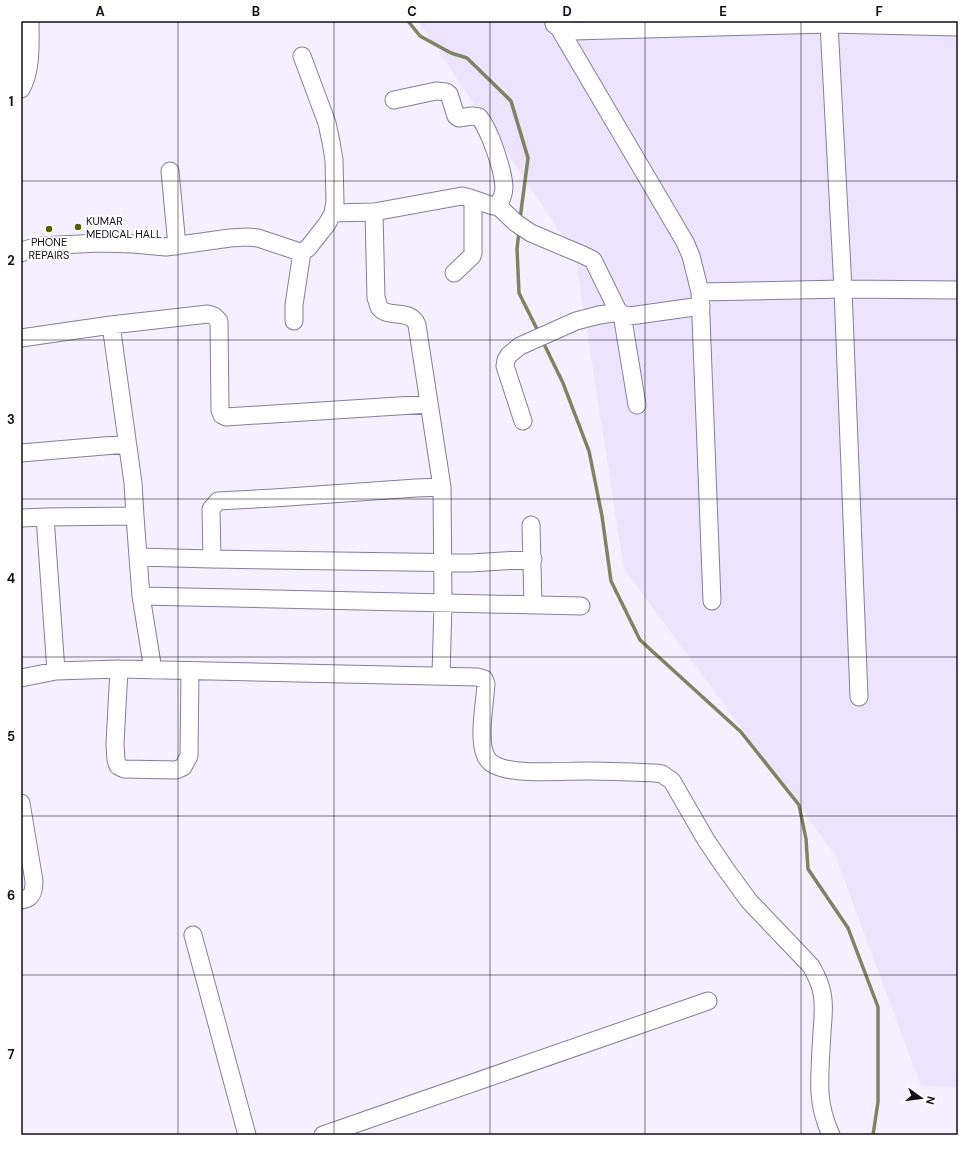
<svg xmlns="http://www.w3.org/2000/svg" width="979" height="1156" font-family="'DM Sans',sans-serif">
<rect width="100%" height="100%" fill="#f5f0ff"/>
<path fill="#ece3fd" d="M418,21h540v1066l-37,-1 -86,-231 -211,-286 -49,-315z"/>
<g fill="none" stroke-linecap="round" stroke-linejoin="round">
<path stroke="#7d8463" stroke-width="3.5" d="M408,21l12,15 31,17 16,5 44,43 17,57 -8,61
M519,231l-2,18 2,44 20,40
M543,342l20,41 26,68 13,65 9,65 29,59 101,92 58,73 7,34 2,30 40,59 30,79v95l-5,33"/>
<defs>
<path id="minor" d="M554,24l5,4 14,3 256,-7 129,3
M829,24l14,265 16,408
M559,28l126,214 6,14 9,36 12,309
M21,89c11,-18 9,-47 9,-68
M170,171l7,75
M497,205l19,18 15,10 52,22 10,5 25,51 4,3 5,2 10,-1 64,-9
M374,212l2,86c1,2 2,6 3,9 7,11 27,3 35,13 1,0 3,5 3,5l25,162 1,116 -2,73
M333,213l41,-1 88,-16 8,2 23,8h3c5,-4 8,-12 8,-19 -1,-17 -14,-57 -25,-70l-7,-1 -13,2 -3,-2 -7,-22 -3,-2 -10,-1 -42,9
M21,253l7,-4 10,-3 62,-3 33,1 33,3 64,-9 17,-1 11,1 39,13 5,1 6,-4 19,-24 6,-11 2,-11 -1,-42 -3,-18 -4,-19 -25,-67
M454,273l18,-17 1,-3v-54
M700,292l143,-3 115,1
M622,314l15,91
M294,321v-16l8,-53
M111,325l97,-11 6,2 5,5 1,89 2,5 4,2 203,-13
M21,338l90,-13 22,158 2,33
M523,421l-18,-55 1,-6 3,-5 11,-9 56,-25 23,-6 21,-3
M21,453l106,-9
M21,518l24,-1
M531,525l2,80
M138,557l3,39 440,10
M212,559l-1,-50 7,-8 56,-3 142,-10 26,-1
M141,596l12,74
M119,669l-4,75 1,16 2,6 6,3 52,1 7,-3 6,-11 1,-85
M56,671l-11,-154 90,-1 3,41 74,2 259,4 62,-4
M21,678l35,-7 63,-2 358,8 7,2 2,5c-1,18 -8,54 -1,70 2,6 6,10 12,12 18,9 66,5 88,5 23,0 46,1 70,2l7,1 10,7 34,59 19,28 24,33 62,65c4,7 8,15 10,23 4,13 2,29 1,43 -1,20 -3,41 -2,61 1,15 5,29 11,42
M21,803l13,78c0,11 -2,18 -13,19
M193,935l54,200
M323,1135l385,-134"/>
</defs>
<use href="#minor" stroke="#877c9b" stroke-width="19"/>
<use href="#minor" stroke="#fff" stroke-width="17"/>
</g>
<path fill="none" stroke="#130e1a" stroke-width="1" stroke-opacity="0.55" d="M178,21v1114M334,21v1114M490,21v1114M645,21v1114M801,21v1114M21,181h937M21,340h937M21,499h937M21,657h937M21,816h937M21,975h937"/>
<g fill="#556100" stroke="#fff" stroke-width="1.5">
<circle cx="78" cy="227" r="4"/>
<circle cx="49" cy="229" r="4"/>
</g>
<g text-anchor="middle" stroke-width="4" stroke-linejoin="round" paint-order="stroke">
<g font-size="11" fill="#130e1a" stroke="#fff" text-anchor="start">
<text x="86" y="225">KUMAR<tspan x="86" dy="13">MEDICAL HALL</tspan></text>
<text x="49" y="246" text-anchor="middle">PHONE<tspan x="49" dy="13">REPAIRS</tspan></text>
</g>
</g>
<rect width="979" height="1156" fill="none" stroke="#ffffff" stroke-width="44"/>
<g transform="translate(921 1098) rotate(104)" stroke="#ffffff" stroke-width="3" paint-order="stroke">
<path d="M0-3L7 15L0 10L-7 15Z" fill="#130e1a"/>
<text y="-6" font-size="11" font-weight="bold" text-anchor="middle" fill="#130e1a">N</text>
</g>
<rect x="22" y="22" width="935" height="1112" fill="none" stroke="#130e1a" stroke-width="1.5"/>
<g font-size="13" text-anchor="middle" font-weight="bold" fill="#130e1a">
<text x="100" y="16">A</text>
<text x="256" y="16">B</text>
<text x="412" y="16">C</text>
<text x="567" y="16">D</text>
<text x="723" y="16">E</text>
<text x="879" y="16">F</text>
<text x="11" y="106">1</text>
<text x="11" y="265">2</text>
<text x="11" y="424">3</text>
<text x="11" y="583">4</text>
<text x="11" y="741">5</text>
<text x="11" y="900">6</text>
<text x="11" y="1059">7</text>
</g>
</svg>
